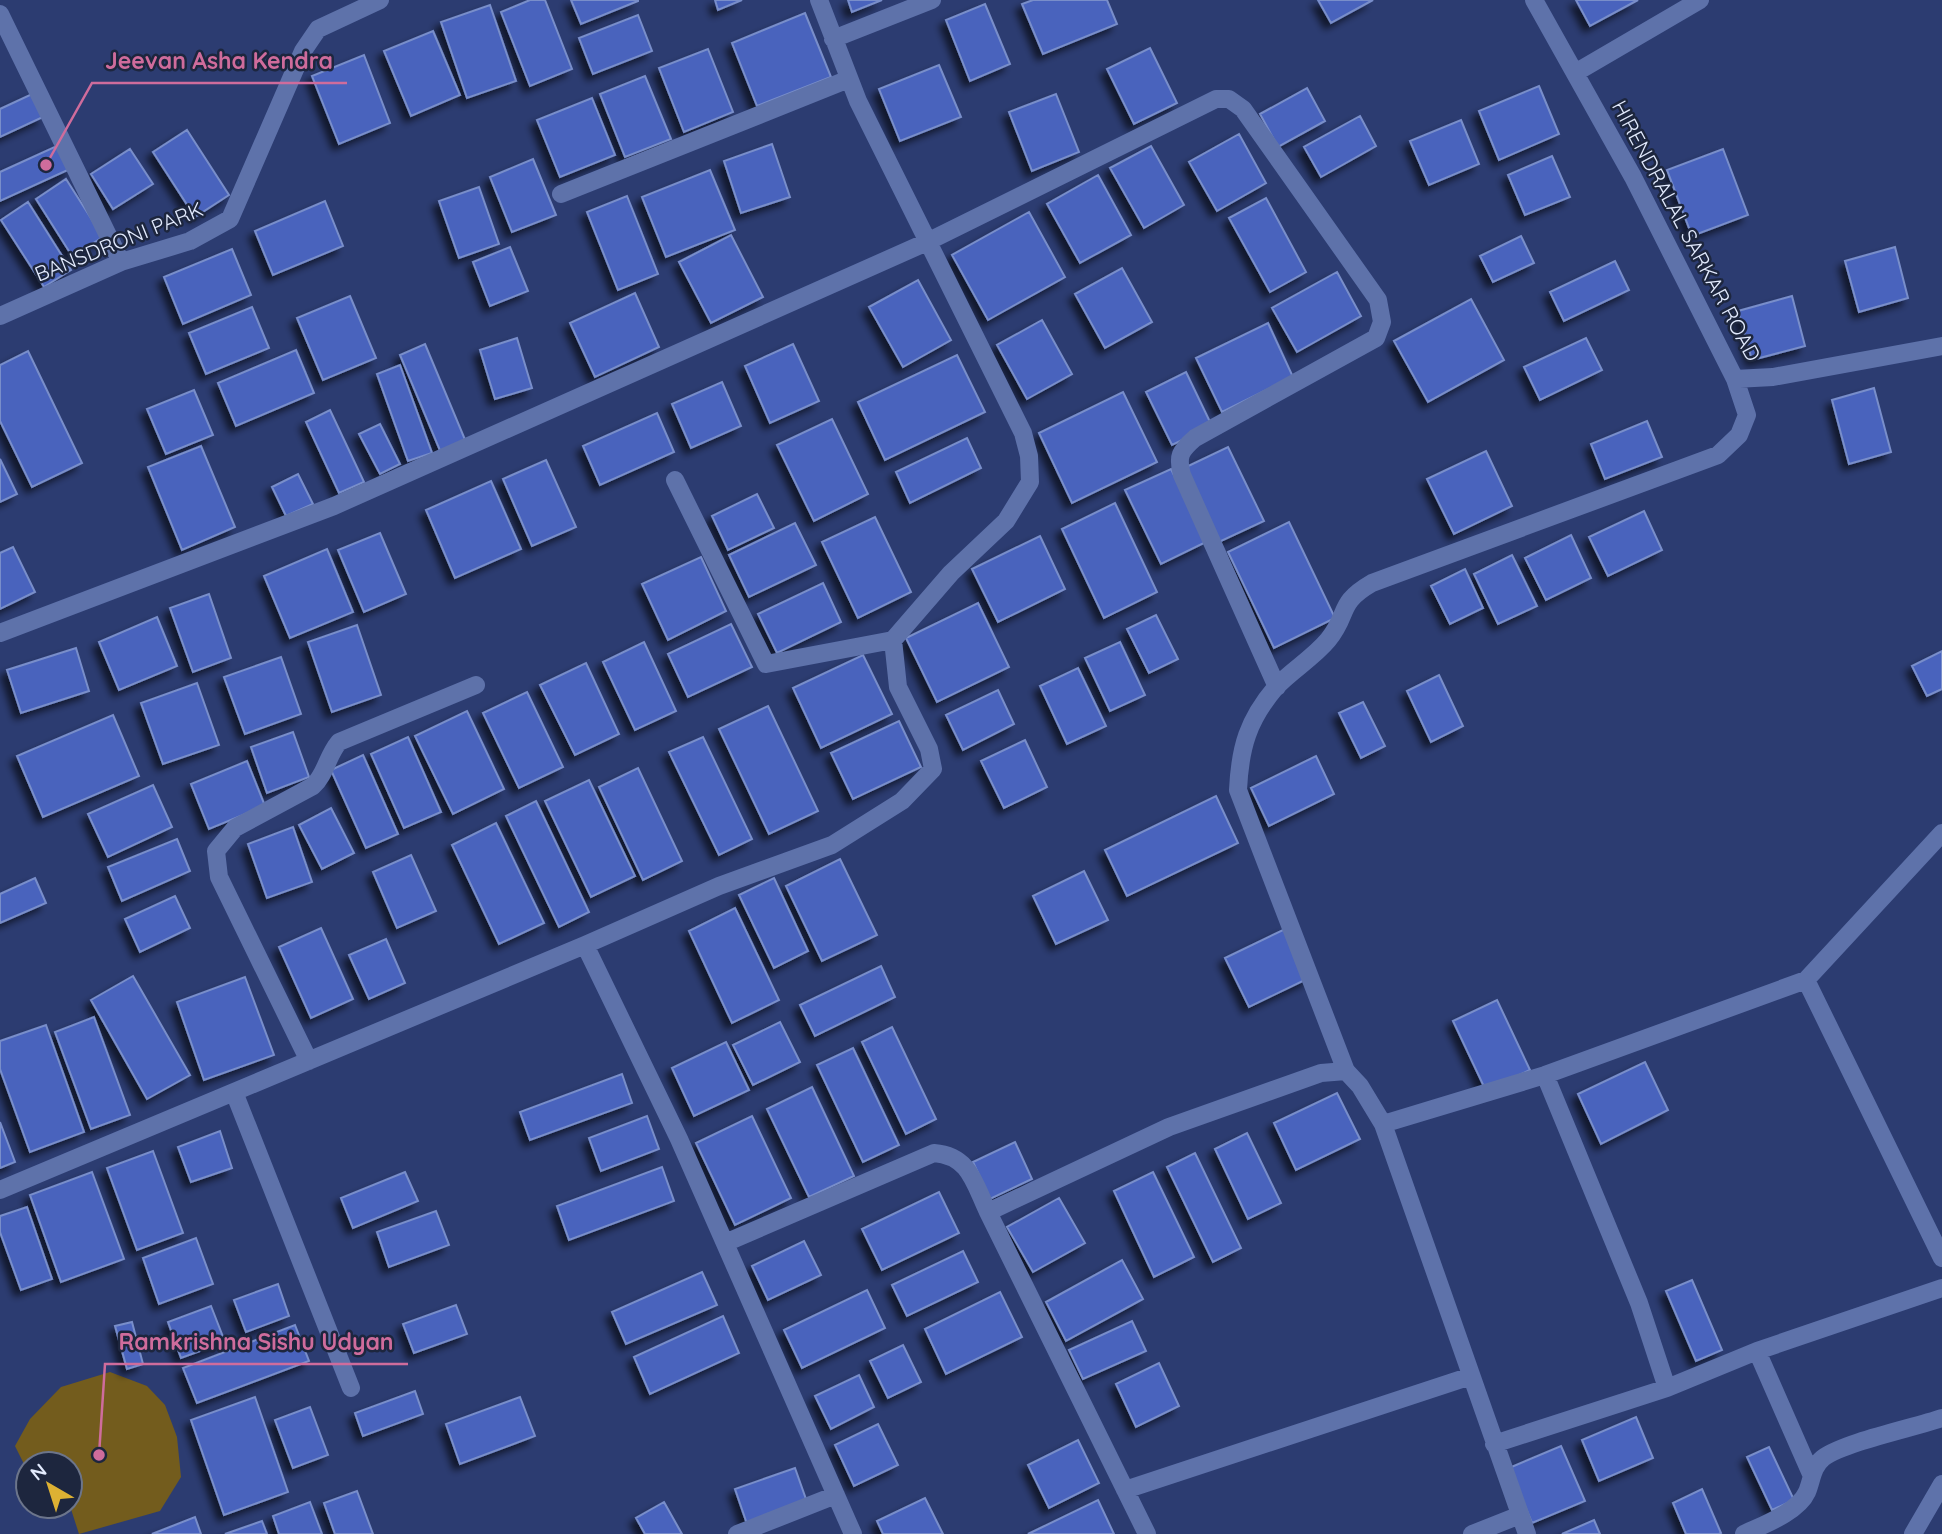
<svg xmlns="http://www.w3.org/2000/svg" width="1942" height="1534" font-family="Quicksand,sans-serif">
<defs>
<filter id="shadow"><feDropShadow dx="-6" dy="6" stdDeviation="3.5" flood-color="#0009"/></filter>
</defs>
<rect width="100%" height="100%" fill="#2c3c71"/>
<path fill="#735c1d" d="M110,1372l37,14 18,19 12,32 4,40 -21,34 -81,23 -9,-28v-42h-42v8l-13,-26 15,-27 31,-32z"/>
<path fill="#4964bd" stroke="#798eca" stroke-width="2" filter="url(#shadow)" d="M530,0h15l27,69 -42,17 -29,-74z
M571,0h67v1l-57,23z
M715,0h27l-24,10z
M848,0h34l-30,12z
M1033,0h74l10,24 -74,30 -21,-50z
M1318,0h55l-42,23z
M1576,0h62l-48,26z
M985,4l25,60 -40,17 -24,-61z
M490,5l26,76 -49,17 -26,-76z
M805,13l26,64 -74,29 -25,-63z
M638,15l14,36 -59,23 -14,-36z
M433,31l27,64 -49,21 -27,-65z
M1150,48l27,55 -43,21 -27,-55z
M708,49l25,63 -49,20 -25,-64z
M364,55l26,68 -51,21 -27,-68z
M939,65l22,52 -61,24 -21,-52z
M645,76l26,63 -46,18 -25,-63z
M1539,86l20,48 -60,26 -20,-49z
M1307,88l18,33 -47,26 -18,-33z
M32,94l11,23 -43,20v-28z
M1056,94l23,58 -47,19 -23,-59z
M592,98l23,57 -55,22 -23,-57z
M1360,116l16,30 -55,31 -17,-30z
M1461,120l18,44 -50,21 -19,-44z
M187,130l42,65 -34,22 -42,-65z
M1239,134l27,49 -49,28 -28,-49z
M772,144l18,53 -49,16 -17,-52z
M59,145l11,24 -70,32v-29z
M1151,146l33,59 -40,23 -34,-60z
M130,149l23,35 -40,25 -22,-35z
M1723,149l25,66 -56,21 -25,-66z
M1552,156l18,41 -45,18 -17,-40z
M533,159l23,56 -44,17 -22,-55z
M710,170l25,60 -69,27 -24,-60z
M1098,175l33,60 -51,28 -33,-59z
M66,179l37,58 -31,19 -36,-57z
M479,187l20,57 -40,14 -20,-57z
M627,196l31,78 -40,16 -31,-78z
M1266,198l40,74 -36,20 -41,-74z
M325,201l18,45 -70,29 -18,-44z
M28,202l43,68 -27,17 -43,-67z
M1029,212l36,65 -77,43 -36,-65z
M731,235l32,62 -52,26 -32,-61z
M1521,236l13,27 -41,19 -13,-26z
M510,247l18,44 -38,15 -17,-44z
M1895,247l13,51 -49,14 -14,-51z
M232,249l19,46 -68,29 -19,-47z
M1615,261l14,29 -65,31 -14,-29z
M1122,268l30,54 -47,26 -30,-54z
M1337,272l24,44 -64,36 -25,-44z
M918,280l33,60 -48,27 -34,-60z
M635,293l24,54 -64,30 -25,-54z
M350,296l26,62 -53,22 -26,-62z
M1792,296l13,50 -53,14 -14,-49z
M1471,299l33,61 -76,42 -34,-61z
M252,307l17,41 -63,26 -17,-41z
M1042,320l30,54 -45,25 -30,-54z
M1268,323l25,54 -71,35 -26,-54z
M517,338l15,50 -37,11 -15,-49z
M1586,338l16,32 -62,30 -16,-33z
M425,344l41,98 -25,11 -41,-98z
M793,344l26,57 -49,22 -25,-57z
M296,350l18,43 -78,33 -18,-43z
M28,351l54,112 -50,24 -32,-66v-56z
M957,355l28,57 -100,48 -27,-58z
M400,365l32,88 -24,8 -31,-87z
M1186,372l26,54 -40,19 -26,-53z
M722,382l19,44 -50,22 -19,-44z
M1874,388l17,64 -42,12 -17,-64z
M194,390l19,45 -47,19 -19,-45z
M1123,392l34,70 -85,41 -33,-70z
M330,410l34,72 -25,11 -33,-71z
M657,413l17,39 -74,33 -17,-39z
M832,419l36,75 -54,27 -37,-76z
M1647,421l15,36 -57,22 -14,-35z
M380,424l20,40 -20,10 -21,-40z
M967,438l14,30 -71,35 -14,-31z
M201,446l34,81 -53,23 -34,-83z
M1228,447l36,74 -45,21 -35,-74z
M1486,451l26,55 -58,28 -27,-55z
M0,459l17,35 -17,8z
M546,460l30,67 -44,19 -29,-67z
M1171,469l35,73 -45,22 -36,-74z
M298,474l15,30 -27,12 -14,-29z
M491,481l30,68 -66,29 -29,-68z
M757,494l17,34 -46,22 -16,-34z
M1115,503l42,89 -53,26 -42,-89z
M1644,511l18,39 -54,26 -19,-39z
M875,517l36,75 -53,26 -36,-76z
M1289,522l46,96 -61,30 -46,-96z
M795,523l21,42 -67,32 -20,-42z
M380,533l26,61 -42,18 -26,-62z
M1571,535l20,43 -45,22 -21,-42z
M1040,536l25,53 -67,33 -26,-53z
M13,547l22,45 -35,17v-56z
M327,549l26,63 -63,26 -26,-62z
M1512,555l25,51 -39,18 -24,-50z
M701,557l25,54 -58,29 -26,-56z
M1465,569l18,39 -33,16 -19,-38z
M823,583l18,39 -64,31 -19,-39z
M209,594l22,64 -38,14 -23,-64z
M978,603l31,64 -72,35 -31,-64z
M1156,615l22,44 -29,14 -22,-44z
M157,617l20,49 -58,24 -20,-48z
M731,624l21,43 -64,30 -20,-43z
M357,625l24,70 -49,17 -24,-70z
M644,642l32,69 -41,19 -32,-68z
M1120,642l25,53 -35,16 -25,-53z
M76,648l13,43 -68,22 -14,-43z
M1942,651v38l-15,7 -15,-30z
M863,655l29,59 -71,34 -28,-60z
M281,657l20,57 -56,20 -21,-57z
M586,663l33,71 -44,21 -35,-70z
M1078,668l28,58 -39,18 -27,-58z
M1439,675l24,51 -32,16 -24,-51z
M197,683l22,62 -56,19 -22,-61z
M998,690l16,34 -51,26 -17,-35z
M527,692l36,75 -44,21 -36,-75z
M1363,702l22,44 -24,12 -22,-45z
M768,706l50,105 -49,23 -50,-105z
M467,711l37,78 -51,25 -38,-78z
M113,715l26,61 -96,41 -26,-61z
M899,721l22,46 -68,32 -22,-46z
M293,732l16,45 -42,16 -16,-46z
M408,737l33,75 -37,16 -33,-74z
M703,737l49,102 -33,16 -50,-103z
M1025,740l22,47 -43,21 -23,-47z
M363,755l35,79 -32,14 -35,-78z
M1316,756l18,38 -65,32 -18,-38z
M247,761l18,45 -56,23 -18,-45z
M638,768l44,93 -39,19 -44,-93z
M589,780l46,96 -44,21 -46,-96z
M153,785l19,42 -64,30 -20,-43z
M1216,796l22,47 -111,53 -22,-46z
M536,801l53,111 -30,15 -53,-111z
M331,808l23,45 -32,16 -23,-44z
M496,823l48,100 -45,21 -47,-99z
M293,827l19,55 -45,16 -19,-54z
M177,839l13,32 -68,30 -14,-34z
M411,855l25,56 -39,17 -24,-56z
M840,859l37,76 -55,26 -36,-75z
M1084,871l24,49 -52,24 -23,-48z
M35,878l11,25 -46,20v-29z
M774,878l34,73 -34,17 -35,-73z
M175,896l15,32 -50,24 -15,-33z
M735,908l44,92 -47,23 -43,-92z
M321,928l32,71 -42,19 -32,-71z
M1285,929l24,49 -60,29 -24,-49z
M386,939l19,44 -36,16 -20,-44z
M881,966l14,31 -80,39 -15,-31z
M133,976l57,99 -43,24 -56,-99z
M245,977l29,78 -70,25 -27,-78z
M1497,1000l33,70 -44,21 -33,-70z
M94,1017l36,98 -39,14 -36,-97z
M780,1022l20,40 -47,23 -20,-40z
M46,1025l38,107 -54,20 -30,-83v-28z
M892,1027l44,92 -30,15 -44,-92z
M726,1042l23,48 -55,26 -22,-48z
M853,1048l46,97 -36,17 -46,-97z
M1645,1062l23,48 -67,34 -23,-50z
M622,1074l10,29 -102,37 -10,-28z
M812,1087l42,89 -45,21 -42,-88z
M1337,1093l23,46 -64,31 -22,-47z
M647,1116l12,33 -58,22 -12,-33z
M752,1116l39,82 -56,27 -39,-82z
M0,1122l15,40 -15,6z
M220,1131l12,37 -41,14 -13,-35z
M1247,1133l34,70 -33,16 -33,-70z
M1015,1142l17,37 -42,20 -17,-37z
M153,1151l30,82 -46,17 -30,-82z
M1195,1153l46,95 -28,14 -46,-95z
M662,1167l12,34 -105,39 -12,-34z
M92,1172l32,87 -63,23 -31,-87z
M405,1172l13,29 -65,27 -12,-30z
M1153,1172l41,85 -40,20 -40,-86z
M939,1192l20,41 -77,37 -20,-41z
M1059,1198l26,45 -52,29 -26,-45z
M27,1207l25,72 -31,11 -21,-58v-16z
M436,1211l13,34 -60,22 -12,-35z
M196,1238l17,46 -54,20 -16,-46z
M804,1241l17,34 -53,25 -16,-34z
M963,1251l15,31 -71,34 -15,-31z
M1122,1260l21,39 -77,42 -20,-39z
M702,1272l15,33 -91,39 -14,-32z
M1692,1280l30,70 -26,11 -30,-70z
M278,1284l11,32 -43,16 -12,-32z
M867,1290l18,38 -83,40 -18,-38z
M1000,1292l22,45 -76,37 -21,-45z
M456,1305l11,29 -53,19 -11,-29z
M211,1306l14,36 -44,16 -13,-36z
M723,1316l16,37 -89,41 -16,-37z
M1132,1321l14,30 -63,28 -14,-29z
M132,1322l11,42 -16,5 -12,-43z
M295,1325l14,36 -112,42 -14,-35z
M903,1345l18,37 -33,16 -18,-37z
M1159,1363l20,43 -43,21 -20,-43z
M859,1375l15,32 -43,22 -16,-33z
M415,1391l8,23 -60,22 -8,-23z
M255,1397l33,95 -64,23 -33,-95z
M520,1397l15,39 -75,28 -14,-40z
M310,1407l18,48 -35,13 -18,-48z
M1636,1417l17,41 -54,23 -17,-41z
M878,1424l20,41 -44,21 -19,-41z
M1078,1440l21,43 -50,25 -21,-43z
M1561,1446l24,55 -53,22 -23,-55z
M1769,1447l25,53 -22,10 -25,-53z
M795,1468l12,34 -60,22 -12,-35z
M1702,1489l19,44 -2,1h-33l-13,-31z
M357,1491l16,43h-38l-11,-31z
M925,1498l18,36h-60l-6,-13z
M1098,1500l16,34h-86z
M310,1502l12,32h-43l-6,-18z
M664,1502l18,32h-37l-9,-16z
M195,1517l6,17h-49z
M1594,1520l6,14h-38z
M262,1521l5,13h-42z"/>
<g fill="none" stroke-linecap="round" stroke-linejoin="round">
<path stroke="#5e72aa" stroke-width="18" d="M1534,0l99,177 102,202 38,-2 169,-31
M0,14l121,248
M833,39l99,-39
M1575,73l125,-73
M561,194l288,-115
M0,316l121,-54 69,-21 40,-22 73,-168 15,-22 62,-29
M675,480l91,184 127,-24
M0,633l334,-127 593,-264 289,-143h13l14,10 135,191 4,22 -6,16 -181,100c-15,13 -18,18 -13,37l95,212
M585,945l94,194 174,395
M1806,980l136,278
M309,1061l-90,-184 -3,-26 19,-23 78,-42c13,-12 14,-30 26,-44l137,-57
M1346,1071l-108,-281c2,-43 10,-70 38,-103 16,-17 37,-29 52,-47 22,-27 8,-36 44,-57l346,-128 21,-20 8,-20 -12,-36
M234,1092l117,296
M1383,1124l144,410
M0,1190l585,-245 134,-59 113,-41 70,-44 31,-32 -4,-20 -31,-62 -5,-47 58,-67 55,-52 24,-39 -1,-26 -6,-23 -165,-332 -39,-101
M988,1212l159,322
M725,1243l209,-90c36,3 40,30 54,59l181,-85 152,-54 25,-2 14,15 23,38 162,-49 261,-95 136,-147
M1757,1351l54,123
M1667,1388l90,-37 185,-63
M1494,1444l173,-56 -28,-85 -94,-228
M1125,1490l346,-114
M737,1534l99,-39
M1472,1534l48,-19
M1744,1534c19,-9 54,-22 63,-42 5,-12 5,-25 16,-34 22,-16 90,-30 119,-40
M1913,1534l29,-50"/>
</g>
<g text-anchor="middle" stroke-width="5" stroke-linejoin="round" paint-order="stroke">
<g font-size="21" fill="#e3ebfe" stroke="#1d263e">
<text transform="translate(1686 231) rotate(62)" y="7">HIRENDRALAL SARKAR ROAD</text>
<text transform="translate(119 242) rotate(-22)" y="7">BANSDRONI PARK</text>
</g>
</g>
<path fill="none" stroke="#cf6c9c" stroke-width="2.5" d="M46 165L92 83H347M99 1455L105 1364H408"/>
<g fill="#cf6c9c" stroke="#1d263e" stroke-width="2.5">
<circle cx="46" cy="165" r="7"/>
<circle cx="99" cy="1455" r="7"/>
</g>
<g font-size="23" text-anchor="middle" font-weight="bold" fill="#cf6c9c" stroke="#1d263e" stroke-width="5" stroke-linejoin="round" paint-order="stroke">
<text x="219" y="69">Jeevan Asha Kendra</text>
<text x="256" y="1350">Ramkrishna Sishu Udyan</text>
</g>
<g transform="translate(49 1485) rotate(321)"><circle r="33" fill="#1d263e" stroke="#6c758b" stroke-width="2"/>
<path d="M0-5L12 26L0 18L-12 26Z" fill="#ddb133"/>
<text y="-10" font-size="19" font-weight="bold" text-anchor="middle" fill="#e3ebfe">N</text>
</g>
</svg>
